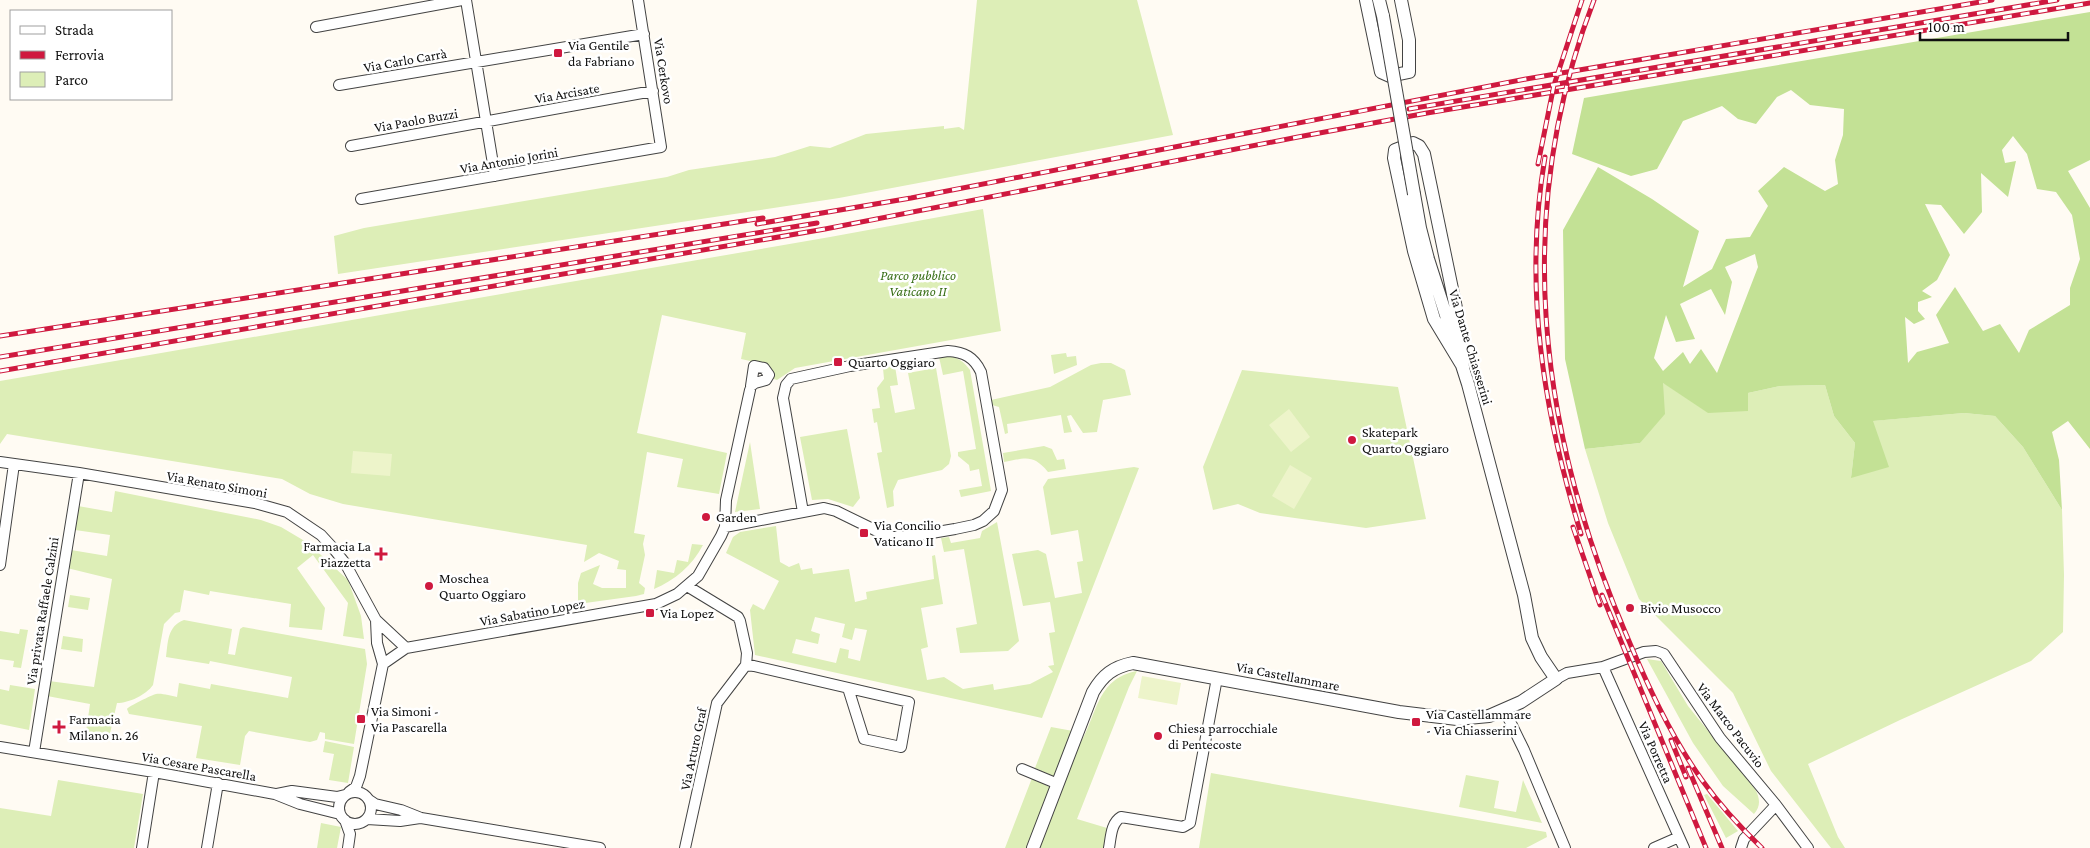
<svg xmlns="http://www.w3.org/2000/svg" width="2090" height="848" font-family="'Crimson Pro',serif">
<rect width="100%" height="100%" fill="#fffbf3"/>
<path fill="#ddeeb7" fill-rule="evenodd" d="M977,0h160l36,135 -334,63 -501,76 -4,-38 30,-8 303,-51 22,-7 86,-13 35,-11 20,2 36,-14 78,-8v3l15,-2 5,3z
M983,209l18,122 -206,37 -18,12 -6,-2 -2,-13 -28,-6 5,-26 -84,-18 -25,118 90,20 -8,41 -42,-7 6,-28 -36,-7 -13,81 11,2 -2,9 2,11 -6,28 6,5 -1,6 -8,2 -58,8v-21l3,-10 19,-8 -7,19 9,4h24v-18l-9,-1 2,-8 -20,-8 -15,9 3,-17 -244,-41 -33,-10 -28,-15 -275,-45 -7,10v-63l830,-144z
M1066,353l1,4 9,-1 1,9 -23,9 -3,-19z
M949,356c10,2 15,6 21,14l21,121 -30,6 -2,-7 23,-4 -3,-17 -9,2 -1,-6 -11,-9v-4l18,-3 -13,-78 -20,4 -4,-18z
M1101,363h10l14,7 6,25 -28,5 -6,32 -14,1 -12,-18 -4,1 5,16 -8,1 -3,-18 -54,9 1,9 -3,1 -6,-27 -7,-2 -1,-5 59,-13 41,-22z
M895,366l3,19 -8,1 5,27 20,-4 -7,-36 28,-5 15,88 -2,8 -7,6 -44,10 -5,11 1,15 -7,2 -10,-55 5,-1 -5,-30 -3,1 -2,-14 8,-1 -3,-20 7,-9 -1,-11z
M1242,370l156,17 28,132 -60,9 -106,-15 -22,-9 -25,6 -10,-43z
M1663,383l85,28v-18l32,-7 45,-1 9,31 21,27 -4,35 21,-57 92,-8 31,3 28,31 39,63 2,65 -1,57 -32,29 -131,59 -92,44 30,73 7,11h-14l-60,-77 -38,-78 -94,-94 -31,-76 -23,-74 55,-6z
M847,429l13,69 -7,9 -25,-8 -16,1 -12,-63z
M750,442l10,67 -25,3z
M1044,446l8,3 5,11 7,-1 2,10 -18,3c-15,-18 -22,-14 -44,-10l-1,-9z
M1134,467l5,1 -97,250 -287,-63 -5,-45 3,-6 11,6 15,-29 -53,-28 7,-16 7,-5 36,-6 4,36 9,5 10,-4 2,7 11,-2 1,6 36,-5 6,33 12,-3 -1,-7 68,-13 -2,-23 3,-1 8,49 -22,4 7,39 -7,2 6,31 17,-3 19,12 30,-5 1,6 36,-6 23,-12 -5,-6 6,-1 -5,-32 6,-1 -5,-30 -27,4 -11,-52 26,-4 8,4 9,44 27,-5 -5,-31 6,-1 -5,-31 -27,5 -8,-48 5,-8zM815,617l30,7 -3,13 10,3 3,-12 12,2 -7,31 -12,-3 1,-8 -9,-2 -4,15 -44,-10 4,-14 22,5 2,-10 -9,-3z
M115,491l146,29 20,7 27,16 40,37 13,36 3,23 -21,-3 5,-33 -35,-48 -16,13 28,40 -3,22 -33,-3 2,-23 -81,-13 -1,4 -25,-5 -4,22 -5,1 -11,11 -11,61c-7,10 -24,18 -36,18l-9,39 -23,-3 5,-35 -43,-8 2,-15 45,6 18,-108 -45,-11 4,-18 36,6 3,-21 -35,-5 3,-24 34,6z
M997,522l22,119 -11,10 -48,2 -4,-25 21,-4 -13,-75 -20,3 -3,-14 8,-1 2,6 29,-5 2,-7z
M692,544l11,1c-11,21 -28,35 -49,44l3,-19 17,3 3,-13 11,2z
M70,595l20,3 -2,12 -20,-3z
M184,620l48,9 -4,25 7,1 5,-26 3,-2 122,22 2,15 -13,80 -29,-5v-6l-5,-1 -3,8 -7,2 -61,-11 -4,5 -5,29 -44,-7 6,-32 -73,-12 -2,-5c2,-3 25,-14 29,-15 6,-1 15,2 21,3l2,-14 31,6 1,-5 77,14 4,-21 -82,-16 -1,3 -43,-7c2,-14 1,-31 18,-37z
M20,629l8,1 -7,38 -8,-1 1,-6 -14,-2v-28l19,3z
M63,636l20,3 -1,13 -21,-3z
M1647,659l14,2 27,45 67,83c5,9 6,17 -1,25l-31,-28 -30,-43z
M1137,671l-8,16 -52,132 30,9 -3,20h-66l40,-101c20,-31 17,-68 59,-76z
M10,685l25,4 -6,41 -29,-6v-35l9,2z
M1051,727l22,4 -18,46 -20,-9z
M325,741l29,6 -6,36 -19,-3 5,-26 -11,-2z
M1211,773l335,59 1,5 -21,11h-327z
M1466,775l33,6 -5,27 22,4 7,-32 19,43 -83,-16z
M1032,778l19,10 -24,60h-22z
M58,780l85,14 -9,54h-134v-40l51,8z
M1707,794l31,37 -12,7 -22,-43z
M321,823l20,4 -4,21h-20z"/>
<path fill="#c3e195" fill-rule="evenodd" d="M2090,12v148l-22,11 22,37v241l-22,-28 -16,11 7,28 3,50 -39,-63 -28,-31 -31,-3 -91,8 16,46 -38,11 4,-35 -21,-27 -9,-31 -45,1 -32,7v18l-40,2 -45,-30 2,31 -25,29 -55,6 -20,-90 -2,-129 35,-63 54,32 47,32 -16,56 29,-18 14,-30 24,-2 18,-31 -10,-15 26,-24 41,24 13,-7 -3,-24 8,-25 1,-26 -34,-4 -19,-15 -14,7 -21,27 -18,-5 -16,-13 -39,15 -26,48 -26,7 -59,-22 12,-56zM2013,136l14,18 10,35 19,3 16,23 8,44 -10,29v17l-41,25 -10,23 -19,-29 -17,7 -28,-44 -19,28 13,28 -32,9 -9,11 -3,-46 9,7 11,-5 -7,-8v-9l14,-5 -10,-6 15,-11 13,-25 -25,-51 16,1 23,29 18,-22 -1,-39 27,24 8,-36 -11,2 -3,-13zM1755,254l3,13 -41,106 -16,-24 -11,15 -7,-12 -20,19 -9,-13 12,-43 10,27 19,-3 -15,-35 31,-15 14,26 7,-33 -7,-15z"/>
<path fill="#edf4ca" d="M1289,409l21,28 -19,15 -22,-27z
M353,451l39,3 -2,22 -39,-3z
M1290,465l22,13 -18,31 -22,-13z
M1142,676l39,7 -4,22 -39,-7z"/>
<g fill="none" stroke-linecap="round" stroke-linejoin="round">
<defs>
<path id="minor" d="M466,0l29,176
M316,27l146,-27
M339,85l305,-51
M351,146l302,-55
M361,199l300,-52 -23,-147
M754,366l10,2 5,7 -3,5 -11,3 -4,3z
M0,462l79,11 176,30 32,9 34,23 12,13 12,15 31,57 30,28
M725,527l99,-19 12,3 45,22 11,4h16l47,-8 19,-4 9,-4 11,-10 8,-21 -21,-118c-7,-15 -17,-20 -33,-21l-98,15 -59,13 -5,6 -3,13 20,114
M0,565l14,-101
M687,586l51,31 2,4 7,32 -1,12
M383,664l23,-16 250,-44 21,-10 21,-18 23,-40 4,-9 1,-27 24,-110
M746,665l8,1 155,36 -8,45 -37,-8 -16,-51
M1603,667l81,181
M1556,679l11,-6 36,-6 41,-15 12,-1 8,3 56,84 56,67 32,43
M1504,709l20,41 41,98
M0,747l154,25 121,22 25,10 40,10
M34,752l45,-279
M1022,769l36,15
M339 808a16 16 0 1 1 32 0a16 16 0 1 1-32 0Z
M349,792l7,-5 4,-11 23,-112 -6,-21 -1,-23
M277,794l15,-3 45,6 8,-2
M369,800l6,4 26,6 20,8 179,30
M367,819l33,2 20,-3
M345,820l5,14 -2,14
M142,848l12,-76
M207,848l11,-65
M685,848l32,-145 29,-38
M1109,848c2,-11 2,-25 12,-31l62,10 7,-4 27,-145
M1654,848l25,-11
M1741,848l3,-9 32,-34"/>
<path id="tertiary" d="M1366,0l15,72 9,4 19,-4v-32l-8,-40
M1379,0l4,16
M1413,143l6,3 5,8 33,159 6,54 -29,-48 -20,-68 -20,-93 1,-8z
M1033,848l60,-156c10,-17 20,-25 40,-29l266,49 58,7 32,-3 32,-14 35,-23 -15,-22 -9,-19 -8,-43 -56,-211 -40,-125 -8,-31 -6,-34"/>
</defs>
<use href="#minor" stroke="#434343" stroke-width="12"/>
<use href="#tertiary" stroke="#434343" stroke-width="14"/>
<use href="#minor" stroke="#fff" stroke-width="10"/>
<use href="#tertiary" stroke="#fff" stroke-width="12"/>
<defs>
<path id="rail" d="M1594,0c-82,212 -56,429 32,634 21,50 44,101 76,146 17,24 38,47 60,68
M1409,109l648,-109
M1545,157c-22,129 -2,253 36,377
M1538,164l16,-79 28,-85
M757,224l154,-26 615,-119 466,-79
M0,336l763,-118
M0,357l817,-134
M0,371l825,-142 473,-92 129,-24 663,-110
M1573,527l27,78
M1602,595l104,253
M1671,740l15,37
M1688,768l34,80"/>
</defs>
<use href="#rail" stroke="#cf193f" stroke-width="5"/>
<use href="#rail" stroke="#fff" stroke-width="3" stroke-dasharray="9" stroke-linecap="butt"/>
<defs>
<path id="tertiary-bridge" d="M1383,16l31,178"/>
</defs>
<use href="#tertiary-bridge" stroke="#434343" stroke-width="14" stroke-linecap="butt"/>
<use href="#tertiary-bridge" stroke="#fff" stroke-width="12"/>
</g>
<g fill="#cf193f" stroke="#fff" stroke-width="2">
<rect x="553" y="48" width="10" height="10" rx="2.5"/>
<rect x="833" y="357" width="10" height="10" rx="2.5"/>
<circle cx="1352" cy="440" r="5"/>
<circle cx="706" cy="517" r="5"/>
<rect x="859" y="528" width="10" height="10" rx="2.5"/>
<path d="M378.5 546.5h5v5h5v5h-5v5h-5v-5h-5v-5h5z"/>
<circle cx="429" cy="586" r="5"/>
<circle cx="1630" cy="608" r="5"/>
<rect x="645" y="608" width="10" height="10" rx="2.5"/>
<rect x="356" y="714" width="10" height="10" rx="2.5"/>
<rect x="1411" y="717" width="10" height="10" rx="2.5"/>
<path d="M56.5 719.5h5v5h5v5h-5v5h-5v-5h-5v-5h5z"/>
<circle cx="1158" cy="736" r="5"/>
</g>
<g text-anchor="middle" stroke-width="5" stroke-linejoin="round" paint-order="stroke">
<g font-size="14" fill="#101010" stroke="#fff" text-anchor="start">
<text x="568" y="50">Via Gentile<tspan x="568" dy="16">da Fabriano</tspan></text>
<text x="848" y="367">Quarto Oggiaro</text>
<text x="1362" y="437">Skatepark<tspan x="1362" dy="16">Quarto Oggiaro</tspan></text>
<text x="716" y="522">Garden</text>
<text x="874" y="530">Via Concilio<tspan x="874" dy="16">Vaticano II</tspan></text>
<text x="371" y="551" text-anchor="end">Farmacia La<tspan x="371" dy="16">Piazzetta</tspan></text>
<text x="439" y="583">Moschea<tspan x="439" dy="16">Quarto Oggiaro</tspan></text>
<text x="1640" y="613">Bivio Musocco</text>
<text x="660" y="618">Via Lopez</text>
<text x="371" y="716">Via Simoni -<tspan x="371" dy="16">Via Pascarella</tspan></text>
<text x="1426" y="719">Via Castellammare<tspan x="1426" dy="16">- Via Chiasserini</tspan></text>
<text x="69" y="724">Farmacia<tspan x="69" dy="16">Milano n. 26</tspan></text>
<text x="1168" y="733">Chiesa parrocchiale<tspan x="1168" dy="16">di Pentecoste</tspan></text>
</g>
<g font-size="14" fill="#101010" stroke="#fff">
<text transform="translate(405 60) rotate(-10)" y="5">Via Carlo Carrà</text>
<text transform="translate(664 71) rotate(81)" y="5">Via Cerkovo</text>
<text transform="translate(567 93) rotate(-10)" y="5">Via Arcisate</text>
<text transform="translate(416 120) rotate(-10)" y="5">Via Paolo Buzzi</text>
<text transform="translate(509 160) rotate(-10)" y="5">Via Antonio Jorini</text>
<text transform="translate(1471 347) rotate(73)" y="5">Via Dante Chiasserini</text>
<text transform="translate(217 484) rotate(10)" y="5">Via Renato Simoni</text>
<text transform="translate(42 611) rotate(-81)" y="5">Via privata Raffaele Calzini</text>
<text transform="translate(532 612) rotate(-10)" y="5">Via Sabatino Lopez</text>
<text transform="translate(1288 676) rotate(11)" y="5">Via Castellammare</text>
<text transform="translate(1731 725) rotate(53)" y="5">Via Marco Pacuvio</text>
<text transform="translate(693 749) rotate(-78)" y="5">Via Arturo Graf</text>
<text transform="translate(1656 752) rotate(66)" y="5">Via Porretta</text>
<text transform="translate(199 766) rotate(10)" y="5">Via Cesare Pascarella</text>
</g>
<g font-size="14" font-style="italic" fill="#396f18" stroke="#fff">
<text x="918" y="280">Parco pubblico<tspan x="918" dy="16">Vaticano II</tspan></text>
</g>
</g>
<rect x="10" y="10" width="162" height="90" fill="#ffffff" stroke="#9f9f9f"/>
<rect x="20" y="26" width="25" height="8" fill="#ffffff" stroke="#9f9f9f"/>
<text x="55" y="35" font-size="15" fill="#101010">Strada</text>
<rect x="20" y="51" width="25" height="8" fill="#cf193f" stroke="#9f9f9f"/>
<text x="55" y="60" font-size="15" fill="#101010">Ferrovia</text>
<rect x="20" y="72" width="25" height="15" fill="#ddeeb7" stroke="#9f9f9f"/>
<text x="55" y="85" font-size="15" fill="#101010">Parco</text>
<path d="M1920 32v8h148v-8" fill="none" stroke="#101010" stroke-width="2.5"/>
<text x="1928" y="32" font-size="15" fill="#101010" stroke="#ffffff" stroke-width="4" paint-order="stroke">100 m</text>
</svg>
